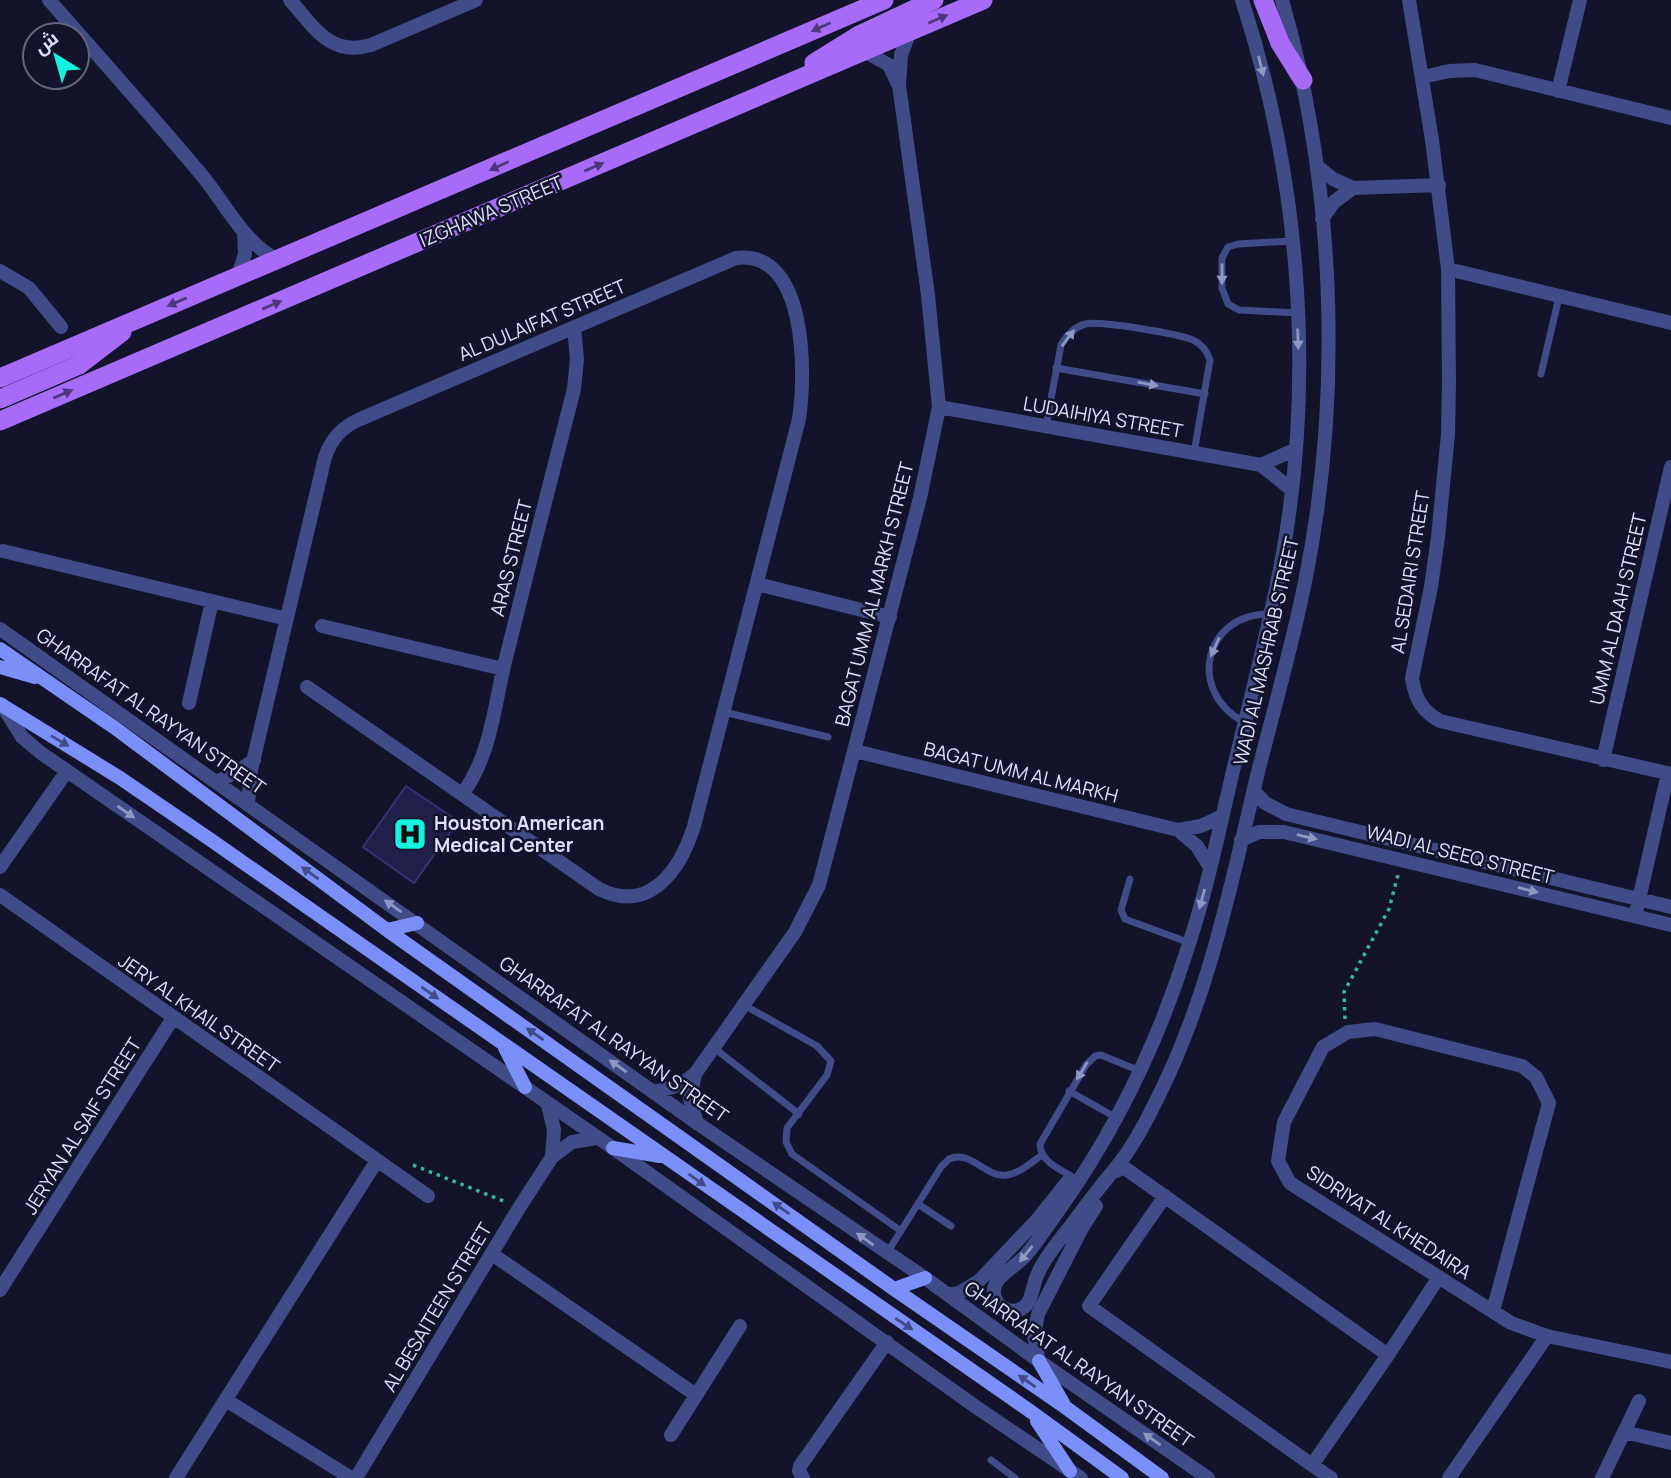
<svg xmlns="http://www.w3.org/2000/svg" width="1671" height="1478" font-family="Manrope,Cairo,sans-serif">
<rect width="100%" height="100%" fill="#13132b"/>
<path fill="#20204b" stroke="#333375" stroke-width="2" d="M406,786l52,35 -44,62 -51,-36z"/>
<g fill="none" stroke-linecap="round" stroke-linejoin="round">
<path stroke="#38b898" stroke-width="3.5" stroke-dasharray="3.5 5" stroke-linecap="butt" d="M1345,1019l-1,-27 45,-83 9,-34
M413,1165l93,37"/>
<path stroke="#404b87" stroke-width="7" d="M1292,241l-54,3 -10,3 -6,11v30l6,16 11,6 58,3
M1056,368l149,26
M1541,374l18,-77
M1046,426l15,-81c6,-10 13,-18 24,-21 13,-4 94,10 108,16 9,4 14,11 17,20l-16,93
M724,712l104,25
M1244,722c-57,-30 -41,-108 25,-108
M1130,879l-9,31 4,9 65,24
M744,1005l73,41 14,15 -4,14 -40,53 -1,14 6,12 109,77
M714,1048l85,66
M1069,1091l46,26
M1071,1176c-13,-8 -31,-15 -31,-32l46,-79 9,-9 6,-1 39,16
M918,1204l33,22
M887,1253l54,-86 8,-8c22,-10 36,19 58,16 13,-2 25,-13 35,-20
M991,1460l24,18"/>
<path stroke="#404b87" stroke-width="14" d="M49,0c51,58 102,115 151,173 24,28 44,71 78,87
M290,0c24,27 40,57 81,45l105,-45
M1242,0c57,176 73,371 41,553 -13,73 -33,146 -50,218 -14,59 -26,119 -45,176 -29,93 -73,184 -129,263 -11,15 -21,31 -33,45 -8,10 -25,18 -30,28 -10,20 17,38 31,21 4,-4 7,-21 9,-26 8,-21 26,-40 39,-58 14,-19 28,-37 43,-55 17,-21 31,-49 42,-72 50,-101 72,-213 98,-321 16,-63 34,-126 47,-190 38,-188 30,-398 -23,-582
M1409,0l23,140 16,129 1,114 -1,51 -10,103 -7,50 -19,91c3,21 10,33 28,43l231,53
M864,51l25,14 9,19
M1423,77l26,-6 26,-1 196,48
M1558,91l22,-91
M1318,167l15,12 20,9 86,-3
M1322,219l12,-17 19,-14
M1448,269l223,54
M0,271l29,17 32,39
M238,276l7,-22 -1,-21
M939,407l322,58 31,25
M1261,465l35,-16
M3,551l284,68
M757,584l133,33
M322,626l181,43
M0,629l697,494 228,155 114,83 169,117
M189,703l23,-102
M2,705l20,32 19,16 572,395 363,259 105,71
M855,751l323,79 23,-4 21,-10
M1603,760l68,-293
M218,781l19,-9 17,-12
M1254,791l11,12 21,11 385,93
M463,793c29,-40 31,-89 43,-135 22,-90 45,-179 68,-269l3,-30 -3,-31
M248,803l3,-33 74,-313c6,-18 16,-29 33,-37l378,-162c71,-9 70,115 63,161l-105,407c-14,45 -45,88 -95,63l-292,-202
M1178,830l19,16 13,21
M1241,840l18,-8h25l387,93
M0,867l67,-96
M0,895l428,301
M1637,908l31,-135
M695,1074l-5,25 7,24
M654,1092l26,-7 15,-11 100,-142 24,-47 101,-387 19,-91 -11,-112 -29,-210 2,-30 9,-24
M548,1105l6,25 -2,27
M1117,1171l2,-7 269,191 51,-78
M1165,1196l-76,110 223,159 76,-110
M492,1254l204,141
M0,1290l173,-272
M948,1295l11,-2 20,-12 57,-60 32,-40
M1493,1311l56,-208 -13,-26 -14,-11 -147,-37 -27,3 -25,15 -39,75 -6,39 12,22 221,140 36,13 124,26
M1039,1361l-5,-25 4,-22 44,-86 14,-22
M226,1400l125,78
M1624,1432l47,11
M671,1435l69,-109
M1312,1465l19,13
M176,1478l200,-316
M356,1478l163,-270 33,-51 20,-15 25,-4
M803,1478l-4,-7 1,-5 87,-124
M1449,1478l98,-142
M1602,1478l37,-77"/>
<path stroke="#7a8ff8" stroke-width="14" d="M0,649l115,79 272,202 507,359 171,118 97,71
M0,667l35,10
M0,704l120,74 88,60 822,573 92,67
M387,930l30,-7
M505,1048l20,39
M613,1148l47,8
M894,1289l31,-11
M1039,1361l24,42
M1037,1421l33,50"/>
<path stroke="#a86bf7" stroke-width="19" d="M1263,0l17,43 23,37
M814,63l45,-28 75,-35
M0,378l884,-378
M0,399l79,-34 43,-33
M0,421l983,-421"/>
</g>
<defs><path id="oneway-solid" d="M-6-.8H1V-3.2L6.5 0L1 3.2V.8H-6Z" transform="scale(1.75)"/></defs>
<g fill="#4f367d">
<use href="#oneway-solid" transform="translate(938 19) rotate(-23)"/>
<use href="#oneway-solid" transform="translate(821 27) rotate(156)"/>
<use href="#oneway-solid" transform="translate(499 166) rotate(156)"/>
<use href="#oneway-solid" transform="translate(594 167) rotate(-23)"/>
<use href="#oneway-solid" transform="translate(177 302) rotate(157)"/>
<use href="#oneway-solid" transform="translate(272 305) rotate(-23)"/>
<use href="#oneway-solid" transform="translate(63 394) rotate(-23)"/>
</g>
<g fill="#8f96c2">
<use href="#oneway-solid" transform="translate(1261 66) rotate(76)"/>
<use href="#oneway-solid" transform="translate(1222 274) rotate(90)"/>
<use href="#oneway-solid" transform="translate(1068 338) rotate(-53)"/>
<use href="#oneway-solid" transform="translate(1298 339) rotate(88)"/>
<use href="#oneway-solid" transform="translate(1148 384) rotate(10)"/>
<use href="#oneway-solid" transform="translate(1215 647) rotate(114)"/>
<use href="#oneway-solid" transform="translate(126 812) rotate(35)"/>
<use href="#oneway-solid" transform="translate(1307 837) rotate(13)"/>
<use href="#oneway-solid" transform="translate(1528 890) rotate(14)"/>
<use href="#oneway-solid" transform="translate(1202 899) rotate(105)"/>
<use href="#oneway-solid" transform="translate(393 906) rotate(-145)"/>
<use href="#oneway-solid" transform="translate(618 1066) rotate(-145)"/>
<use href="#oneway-solid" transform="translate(1082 1071) rotate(122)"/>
<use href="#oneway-solid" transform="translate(865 1239) rotate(-145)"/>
<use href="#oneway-solid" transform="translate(1026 1254) rotate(129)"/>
<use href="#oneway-solid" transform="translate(1152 1439) rotate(-145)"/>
</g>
<g fill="#414b87">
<use href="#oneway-solid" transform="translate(60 741) rotate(31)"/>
<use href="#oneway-solid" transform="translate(310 873) rotate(-144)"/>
<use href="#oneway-solid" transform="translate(430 993) rotate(35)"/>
<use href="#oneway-solid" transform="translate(535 1034) rotate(-145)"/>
<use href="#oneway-solid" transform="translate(697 1180) rotate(35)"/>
<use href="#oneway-solid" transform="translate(781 1208) rotate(-145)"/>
<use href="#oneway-solid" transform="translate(904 1324) rotate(34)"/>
<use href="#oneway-solid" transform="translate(1027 1381) rotate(-145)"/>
</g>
<defs>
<symbol id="hospital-square" viewBox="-11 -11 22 22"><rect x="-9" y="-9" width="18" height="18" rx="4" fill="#14f3df" stroke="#13132b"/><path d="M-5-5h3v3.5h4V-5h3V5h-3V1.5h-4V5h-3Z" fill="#111"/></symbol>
</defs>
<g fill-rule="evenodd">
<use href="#hospital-square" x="391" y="815" width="38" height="38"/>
</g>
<g text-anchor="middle" stroke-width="5" stroke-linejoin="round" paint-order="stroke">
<g font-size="19" fill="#dee0fd" stroke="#13132b">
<text transform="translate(491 211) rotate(-23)" y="7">IZGHAWA STREET</text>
<text transform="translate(542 320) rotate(-23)" y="7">AL DULAIFAT STREET</text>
<text transform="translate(1103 417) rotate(10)" y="7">LUDAIHIYA STREET</text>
<text transform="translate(511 558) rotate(-76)" y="7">ARAS STREET</text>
<text transform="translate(1410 572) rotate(-81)" y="7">AL SEDAIRI STREET</text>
<text transform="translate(874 594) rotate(-76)" y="7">BAGAT UMM AL MARKH STREET</text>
<text transform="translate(1618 609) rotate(-77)" y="7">UMM AL DAAH STREET</text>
<text transform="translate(1266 651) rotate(-77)" y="7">WADI AL MASHRAB STREET</text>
<text transform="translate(151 711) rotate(35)" y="7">GHARRAFAT AL RAYYAN STREET</text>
<text transform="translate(1021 772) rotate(14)" y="7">BAGAT UMM AL MARKH</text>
<text transform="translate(1460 854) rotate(14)" y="7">WADI AL SEEQ STREET</text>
<text transform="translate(199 1013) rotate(35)" y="7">JERY AL KHAIL STREET</text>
<text transform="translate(614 1039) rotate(35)" y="7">GHARRAFAT AL RAYYAN STREET</text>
<text transform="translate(82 1126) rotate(-58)" y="7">JERYAN AL SAIF STREET</text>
<text transform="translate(1389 1222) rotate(33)" y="7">SIDRIYAT AL KHEDAIRA</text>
<text transform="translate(437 1307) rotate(-59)" y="7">AL BESAITEEN STREET</text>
<text transform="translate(1079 1364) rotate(35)" y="7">GHARRAFAT AL RAYYAN STREET</text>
</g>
<g font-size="19" font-weight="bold" fill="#dee0fd" stroke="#13132b" text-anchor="start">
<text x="434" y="830">Houston American<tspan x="434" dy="22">Medical Center</tspan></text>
</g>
</g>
<g transform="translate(56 56) rotate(323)"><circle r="33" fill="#13132b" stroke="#64657f" stroke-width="2"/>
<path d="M0-5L12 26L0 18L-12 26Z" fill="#14f3df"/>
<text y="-10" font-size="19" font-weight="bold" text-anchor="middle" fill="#dee0fd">ش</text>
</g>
</svg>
